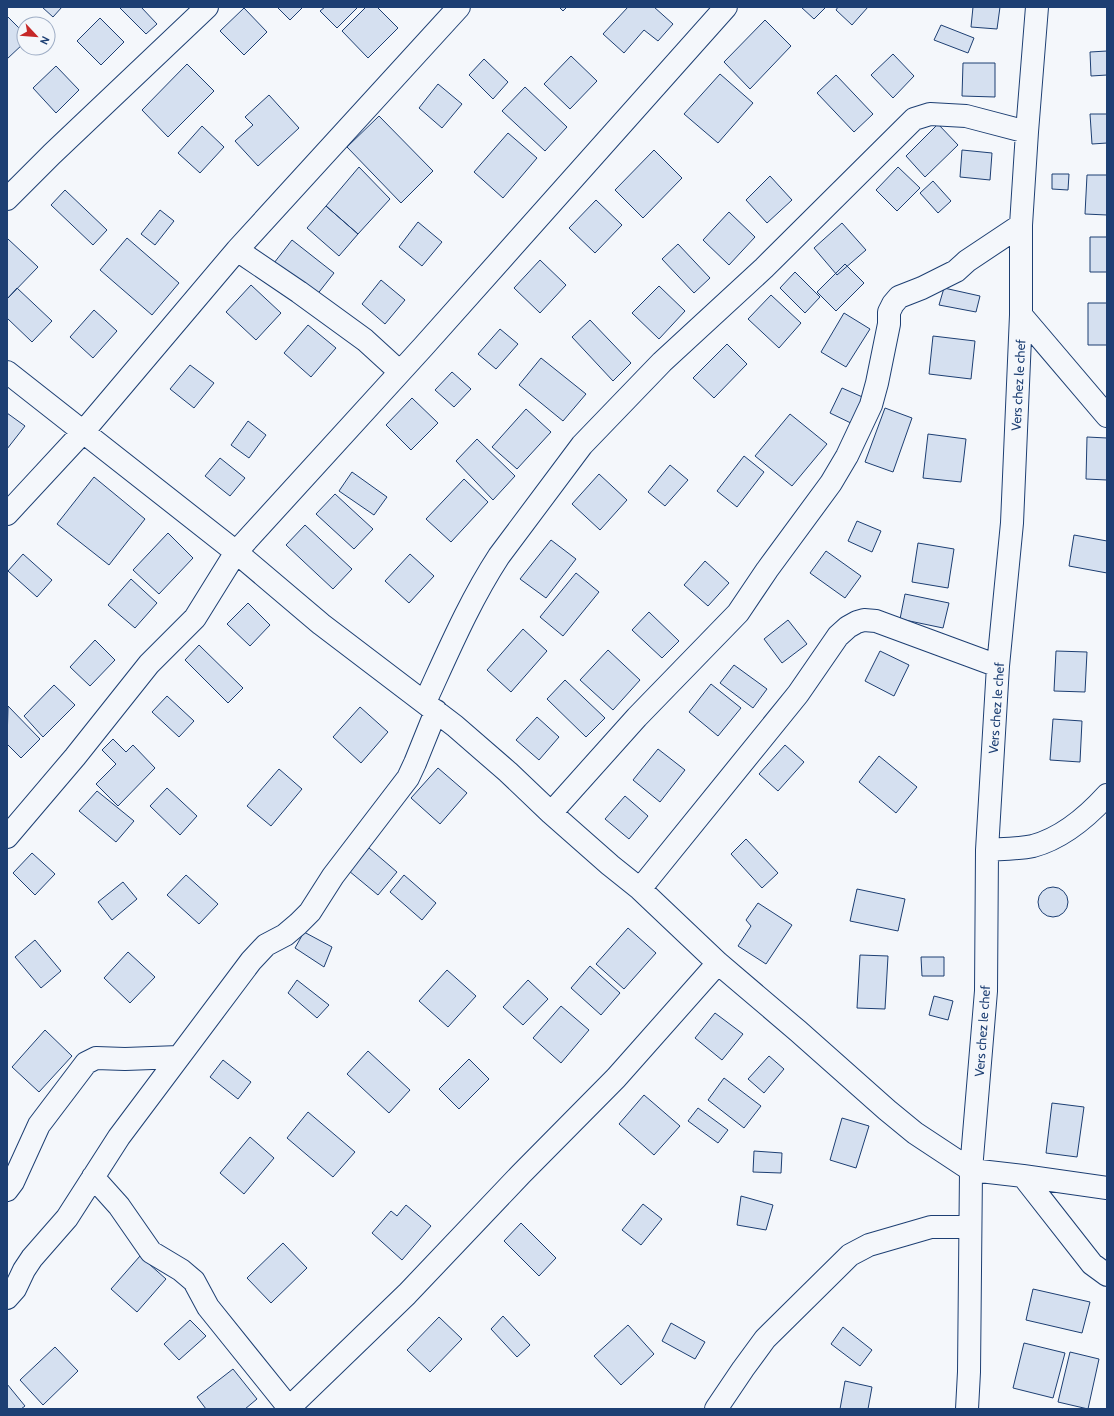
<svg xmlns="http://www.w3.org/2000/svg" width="1114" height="1416" font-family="Cabin,sans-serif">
<rect width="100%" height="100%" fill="#f4f7fb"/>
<path fill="#d5e0f0" stroke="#1d3f73" d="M42,7h20l-9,10z
M119,7h22l16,17 -11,10z
M277,7h26l-13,13z
M325,7h33l-21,21 -17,-17z
M366,7h11l21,21 -30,30 -26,-27z
M559,7h8l-4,4z
M628,7h26l19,17 -15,17 -14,-11 -20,23 -21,-19z
M801,7h25l-12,12z
M838,7h30l-16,18 -16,-15z
M973,7h27l-3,22 -26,-2z
M244,8l23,24 -23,23 -24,-24z
M7,16l17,17v10l-17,16z
M100,18l24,24 -23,23 -24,-24z
M765,20l26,26 -41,43 -26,-27z
M941,25l33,13 -6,15 -34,-13z
M1107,51v24l-16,1 -1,-24z
M893,54l21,22 -21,22 -22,-23z
M571,56l26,25 -27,28 -26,-25z
M484,59l24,23 -15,17 -24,-24z
M963,63h32v34l-33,-1z
M187,64l27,27 -46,46 -26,-27z
M56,66l23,24 -23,23 -23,-25z
M720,74l33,29 -35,40 -34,-29z
M836,75l37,39 -19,18 -37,-39z
M438,84l24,20 -20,24 -23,-20z
M525,87l42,40 -22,24 -43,-40z
M269,95l30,33 -41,38 -23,-25 18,-16 -8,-8z
M1090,114h17v29l-15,1z
M379,116l54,55 -32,32 -54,-56z
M938,124l20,21 -33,32 -19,-21z
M202,126l22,21 -24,26 -22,-20z
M508,133l29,25 -34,40 -29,-26z
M654,150l28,28 -39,40 -28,-28z
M962,150l30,3 -2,27 -30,-3z
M359,167l31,32 -32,35 -32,-28z
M898,167l22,21 -23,23 -21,-21z
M1052,174h17l-1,16 -16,-1z
M1087,175h20v40l-22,-1z
M770,176l22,24 -25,23 -21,-23z
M933,181l18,20 -13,12 -18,-20z
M65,190l42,40 -14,15 -42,-40z
M596,200l26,25 -27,28 -26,-25z
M326,206l32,28 -19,22 -32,-28z
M160,210l14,11 -19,24 -14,-11z
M729,212l26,25 -26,28 -26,-25z
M418,222l24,20 -20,24 -23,-19z
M842,223l24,27 -29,25 -23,-27z
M1090,237h17v35h-17z
M127,238l52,45 -27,32 -52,-45z
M7,239h1l30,28 -30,31 -1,-1z
M292,240l42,33 -18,23 -42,-33z
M678,244l32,34 -16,15 -32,-34z
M540,260l26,25 -26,28 -26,-25z
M845,264l19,19 -28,28 -19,-19z
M795,272l25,25 -15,16 -25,-25z
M381,280l24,20 -20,24 -23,-20z
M251,285l30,28 -25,27 -30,-28z
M659,286l26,25 -26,28 -27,-26z
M17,288l35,33 -20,21 -25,-24v-19z
M944,288l36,8 -4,16 -37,-7z
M771,295l30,28 -22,25 -31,-29z
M1088,303h19v42h-19z
M94,310l23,21 -24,27 -23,-21z
M844,313l26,16 -24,38 -25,-15z
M590,320l41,43 -18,18 -41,-44z
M308,325l28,23 -25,29 -27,-24z
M500,329l18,15 -22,25 -18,-15z
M933,336l42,5 -4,38 -42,-5z
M727,344l20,20 -33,34 -21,-20z
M541,358l45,36 -23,27 -44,-36z
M190,365l24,18 -20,25 -24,-19z
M452,372l19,17 -17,18 -19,-17z
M842,388l25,11 -12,26 -25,-12z
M412,398l26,25 -27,27 -25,-25z
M885,408l27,10 -19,54 -28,-10z
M526,409l25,23 -34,37 -25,-22z
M7,413l18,13 -18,23z
M790,414l37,30 -35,42 -37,-30z
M248,421l18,14 -17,23 -18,-13z
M928,434l38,5 -5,43 -38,-4z
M1087,437l20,1v42l-21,-1z
M477,439l38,37 -22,24 -37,-39z
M744,456l20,16 -27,35 -20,-16z
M220,458l25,20 -15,18 -25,-20z
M670,465l18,15 -23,26 -17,-14z
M352,472l35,25 -13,18 -35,-24z
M599,474l28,26 -27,30 -28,-26z
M94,477l51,42 -36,46 -52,-41z
M464,479l24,23 -37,40 -25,-23z
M335,494l38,35 -19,20 -38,-35z
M857,521l24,10 -9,21 -24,-11z
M305,525l47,44 -19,20 -47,-44z
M168,533l25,25 -34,36 -26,-24z
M1074,535l33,6v32l-38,-7z
M551,540l25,19 -30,39 -26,-19z
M918,543l36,6 -6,39 -36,-6z
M826,551l35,25 -16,22 -35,-25z
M23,554l29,26 -15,17 -29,-26z
M410,554l24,22 -25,27 -24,-22z
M705,561l24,22 -21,23 -24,-21z
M576,573l23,19 -36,44 -23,-19z
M131,579l26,24 -22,25 -27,-23z
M905,594l44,9 -6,25 -43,-9z
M248,603l22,22 -20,21 -23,-22z
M649,612l30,29 -17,17 -30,-28z
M788,620l19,24 -25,19 -18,-24z
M523,629l24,22 -36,41 -24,-22z
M95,640l20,20 -25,26 -20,-19z
M199,645l44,43 -15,15 -43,-43z
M608,650l32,30 -27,30 -33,-30z
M880,651l29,14 -15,31 -29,-15z
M1056,651l31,1 -2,40 -31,-1z
M734,665l33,24 -14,19 -33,-25z
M565,680l40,38 -19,19 -39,-38z
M711,684l30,24 -23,28 -29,-24z
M54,685l21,20 -32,32 -19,-21z
M167,696l27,25 -15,16 -27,-25z
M8,706l32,33 -19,19 -14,-14z
M360,707l28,25 -27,31 -28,-26z
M537,717l22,20 -20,23 -23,-20z
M1053,719l29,2 -2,41 -30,-2z
M113,739l13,13 7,-7 22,23 -37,38 -22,-22 20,-20 -14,-14z
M785,745l19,17 -26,29 -19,-17z
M658,749l27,21 -25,32 -27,-22z
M879,756l38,31 -21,26 -37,-31z
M438,768l29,25 -27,31 -29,-26z
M279,769l23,20 -31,37 -24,-20z
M167,788l30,28 -17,19 -30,-29z
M97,791l37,30 -18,21 -37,-31z
M625,796l23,20 -19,23 -24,-20z
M746,839l32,34 -16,15 -31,-34z
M369,848l28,24 -19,23 -29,-24z
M32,853l23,21 -20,21 -22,-22z
M186,875l32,29 -19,20 -32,-29z
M404,875l32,28 -14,17 -32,-28z
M123,882l14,17 -25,21 -14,-18z
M1038 902a15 15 0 1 1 30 0a15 15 0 1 1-30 0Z
M857,889l48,10 -7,32 -48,-10z
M758,903l34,22 -26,39 -28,-18 13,-20 -5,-6z
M628,928l28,25 -32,36 -28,-25z
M304,932l28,15 -8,20 -29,-19z
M35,940l26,31 -20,17 -26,-31z
M128,952l27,25 -25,26 -26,-25z
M860,955l28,1 -3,53 -28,-1z
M921,957h23v19h-22z
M590,966l30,27 -19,22 -30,-27z
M447,970l29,26 -28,31 -29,-26z
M297,980l32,25 -12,13 -29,-25z
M528,980l20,19 -25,26 -20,-18z
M934,996l19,5 -5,19 -19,-5z
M561,1006l28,24 -28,33 -28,-25z
M715,1013l28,21 -21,26 -27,-22z
M45,1030l27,26 -33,36 -27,-25z
M368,1051l42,39 -21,23 -42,-39z
M769,1056l15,13 -20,24 -16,-14z
M469,1059l20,20 -30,30 -20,-20z
M223,1060l28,22 -13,17 -28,-22z
M724,1078l37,28 -17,22 -36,-28z
M644,1095l36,31 -26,29 -35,-31z
M1052,1103l32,4 -7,50 -31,-4z
M698,1108l30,22 -10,13 -30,-22z
M308,1112l47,40 -22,25 -46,-39z
M842,1118l27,8 -13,42 -26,-8z
M250,1137l24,21 -30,36 -24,-21z
M754,1151l28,2 -1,20 -28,-1z
M741,1196l32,9 -7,25 -29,-5z
M643,1204l19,15 -21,26 -19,-15z
M406,1205l25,21 -29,34 -30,-27 19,-22 6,5z
M521,1223l35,35 -17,18 -35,-35z
M283,1243l24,25 -36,35 -24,-25z
M140,1256l26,23 -29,33 -26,-23z
M1033,1289l57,13 -8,31 -56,-13z
M503,1316l27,29 -13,12 -26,-28z
M439,1317l23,22 -32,33 -23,-22z
M190,1320l16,16 -27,24 -15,-16z
M671,1323l34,19 -10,17 -33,-18z
M628,1325l26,29 -33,31 -27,-29z
M843,1327l29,23 -12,16 -29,-22z
M1024,1343l41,10 -12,45 -40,-10z
M55,1347l23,24 -35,34 -23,-25z
M1070,1352l29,7 -11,50 -30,-7z
M233,1369l24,30 -12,10h-39l-9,-12z
M845,1381l27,6 -4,22h-28z
M7,1384l18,22 -4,3h-14z"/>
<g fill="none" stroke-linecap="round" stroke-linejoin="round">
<defs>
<path id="minor" d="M7,199l45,-45 155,-147
M237,250l62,42 66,48 35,32
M1021,315l86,101
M7,372l229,180 85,72 134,102 53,46 43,41 59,52 30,24 78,74 80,68 89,79 28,23 56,37 52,6 84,12
M7,514l76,-82 154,-182 222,-243
M425,702c23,-50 44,-100 74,-146l83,-111 80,-83 102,-94 150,-149 16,-5 36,2 61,16
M551,813l86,-96 101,-104 29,-43 64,-87 16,-27 24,-51 6,-22 12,-59v-12l4,-8 6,-7 23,-9 34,-17 11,-10 54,-36
M7,837l68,-80 74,-93 46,-46 41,-66 187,-205 303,-340
M987,850c15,-1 32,-1 46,-4 30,-8 54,-29 74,-51
M640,889l158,-195 40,-58 10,-9 9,-5 7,-2 12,1 122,45
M1023,1176l69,88 15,11
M93,1177l26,29 32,46 30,18 13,11 14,26 82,102
M7,1190l6,-8 26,-57 47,-62 10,-5 29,1 54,-2
M7,1298l8,-9 9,-19 8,-12 35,-40 52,-81 132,-176 15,-16 19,-10 13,-11 12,-12 23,-36 75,-98 7,-15 21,-52
M288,1409l119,-115 114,-120 95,-96 102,-115
M716,1409l27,-40 22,-30 85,-84 19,-10 62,-18h39
M967,1409l2,-37 2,-202 15,-179 1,-141 11,-184 14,-143 9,-208v-90l6,-93 10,-125"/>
</defs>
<use href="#minor" stroke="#1d3f73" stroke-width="24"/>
<use href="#minor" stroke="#f4f7fb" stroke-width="22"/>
</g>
<g text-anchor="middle" stroke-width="3" stroke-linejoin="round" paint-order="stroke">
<g font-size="13" fill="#1d3f73" stroke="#f4f7fb">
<text transform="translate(1018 385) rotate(-87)" y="5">Vers chez le chef</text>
<text transform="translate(996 708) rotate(-86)" y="5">Vers chez le chef</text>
<text transform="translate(982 1031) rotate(-86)" y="5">Vers chez le chef</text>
</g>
</g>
<rect width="1114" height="1416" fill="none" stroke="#1d3f73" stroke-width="16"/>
<g transform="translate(36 36) rotate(116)"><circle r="19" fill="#f4f7fb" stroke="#9eadc5"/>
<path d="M0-3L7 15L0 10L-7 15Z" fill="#c62828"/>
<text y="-6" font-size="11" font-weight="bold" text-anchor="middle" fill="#1d3f73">N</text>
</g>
</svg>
